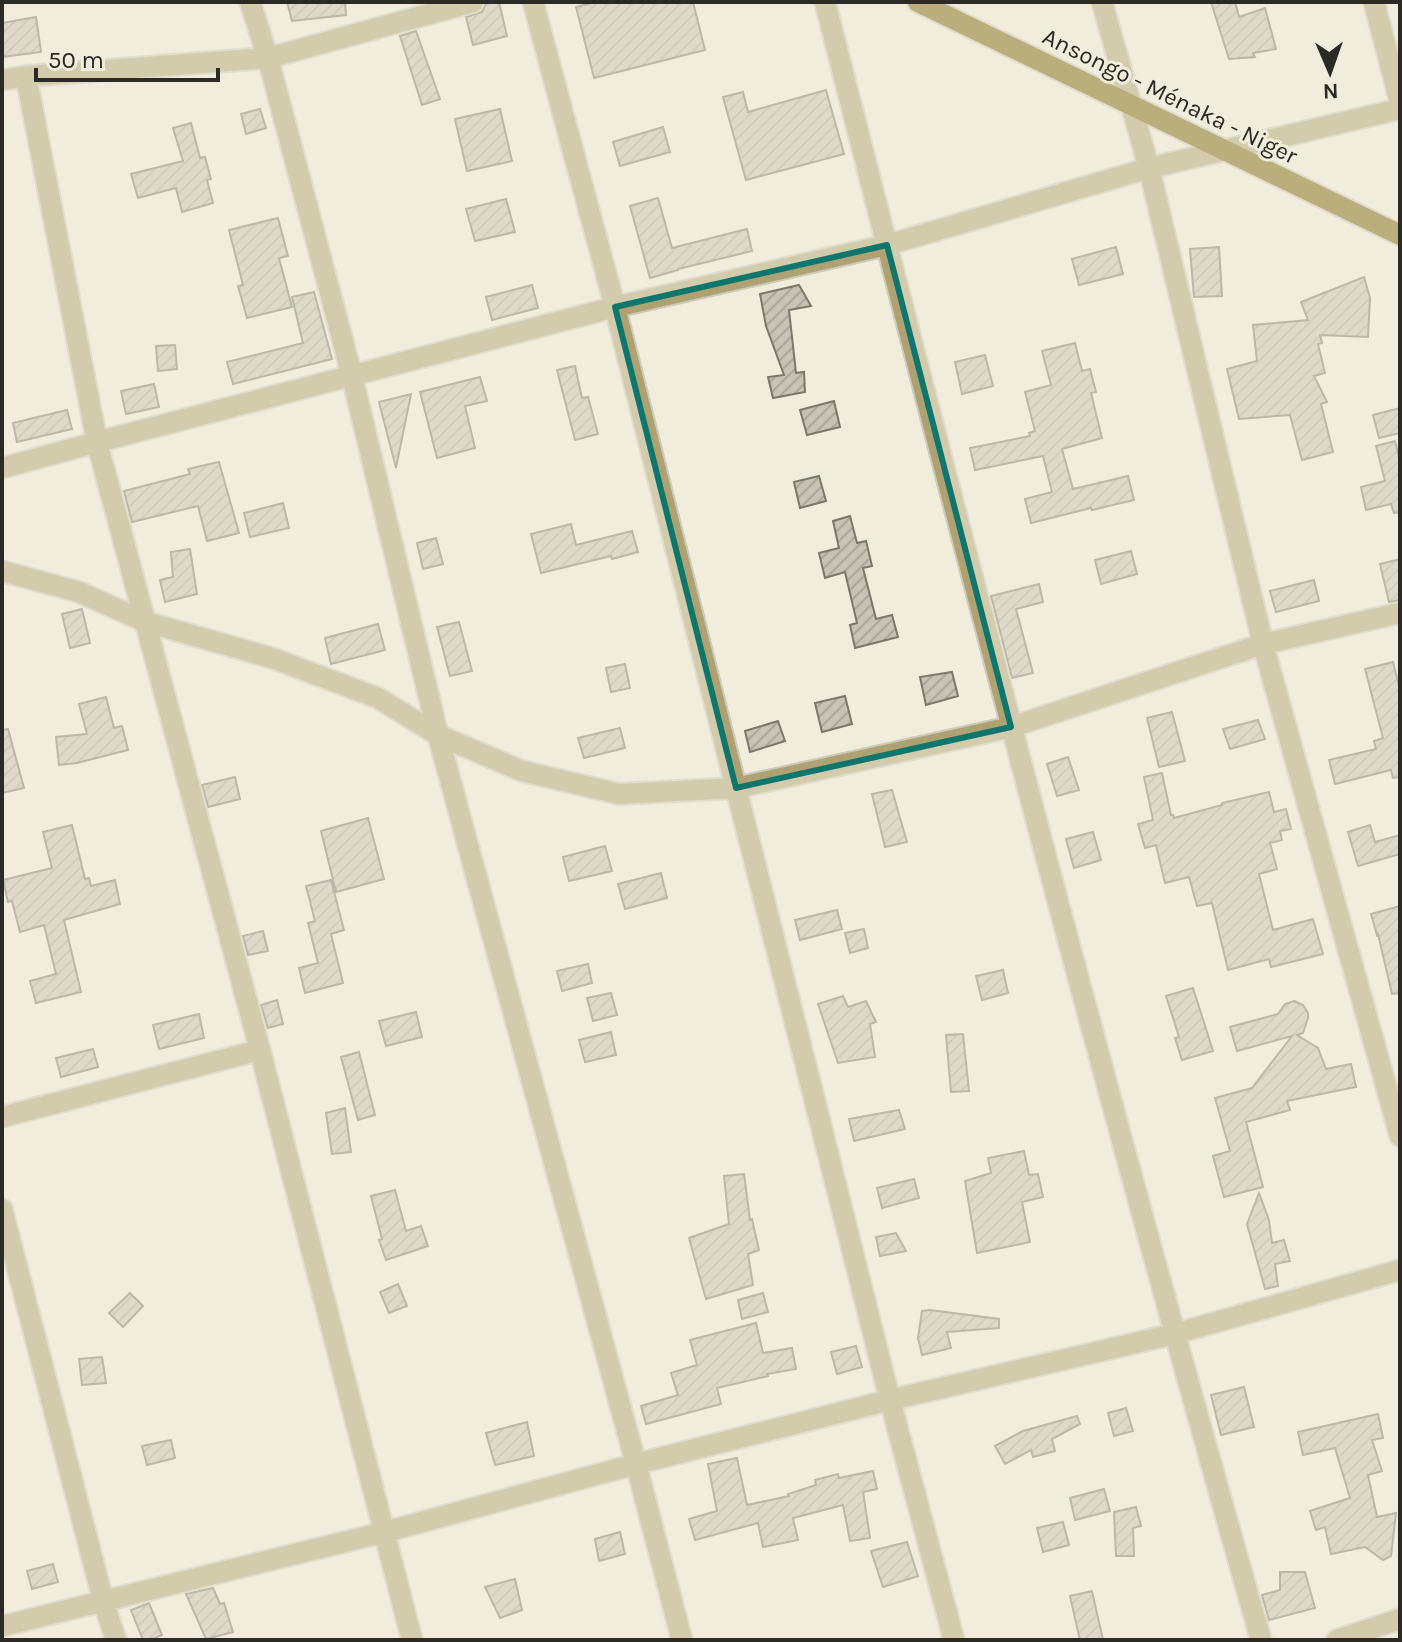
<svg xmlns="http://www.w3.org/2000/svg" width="1402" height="1642" font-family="Karla,sans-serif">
<defs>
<pattern id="building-hatch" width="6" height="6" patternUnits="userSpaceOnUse" patternTransform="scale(2)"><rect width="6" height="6" fill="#c6c3b4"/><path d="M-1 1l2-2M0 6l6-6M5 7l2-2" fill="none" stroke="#aaa89b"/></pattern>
</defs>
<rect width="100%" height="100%" fill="#f1eddd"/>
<path fill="url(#building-hatch)" stroke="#7b786a" stroke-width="2" d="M287,2h58l1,13 -54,6z
M486,2h13l8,34 -34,9 -7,-28 16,-5z
M595,2h98l12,48 -111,28 -18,-71z
M1211,2h24l4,15 26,-9 11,41 -23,4 2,4 -26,2z
M36,17l5,35 -39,5v-34z
M416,31l24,68 -18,6 -22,-69z
M826,90l18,64 -98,26 -23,-83 20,-5 5,20z
M260,109l6,19 -20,6 -5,-20z
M500,109l12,52 -45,10 -12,-52z
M191,123l9,35 5,-1 6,22 -4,1 6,23 -31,9 -6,-24 -38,10 -7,-24 52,-13 -10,-33z
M663,127l7,25 -50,14 -7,-24z
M658,198l14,50 75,-19 5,22 -74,18v1l-28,8 -20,-72z
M506,199l9,33 -40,9 -9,-32z
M278,218l10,38 -9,2 13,49 -45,11 -9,-32 5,-1 -14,-55z
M1116,247l7,27 -44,11 -7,-26z
M1219,247l3,49 -28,1 -4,-48z
M1364,277l6,21 -2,39 -48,-2 2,8 -4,1 7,29 -11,3 13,26 -6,2 12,48 -31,8 -12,-45 -51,4 -12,-50 30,-8 -4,-36 55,-5 -7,-18z
M532,285l6,23 -46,12 -6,-23z
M799,285l12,21 -22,4 7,63 8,-1 1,20 -32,6 -5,-21 16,-2 -18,-49 -6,-32z
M314,292l18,67 -99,25 -6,-22 76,-19 -11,-46z
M1075,343l7,28 8,-2 6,23 -5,1 11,45 -40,11 11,40 55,-13 6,24 -42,10 -1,-2 -60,15 -6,-24 27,-7 -9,-36 -68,14 -5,-22 60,-12 -1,-3 6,-2 -10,-39 26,-7 -9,-34z
M175,345l2,24 -19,2 -2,-25z
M985,355l8,31 -31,8 -7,-32z
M575,366l7,32 6,-1 10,37 -23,6 -18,-70z
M480,377l7,24 -22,5 10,42 -38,10 -17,-66z
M154,384l5,23 -33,7 -5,-23z
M411,394l-15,74 -17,-66z
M834,401l6,26 -33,8 -7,-25z
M1400,408v25l-21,5 -6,-23z
M67,410l5,19 -55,13 -4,-19z
M1395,441l5,20v51l-6,1 -3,-9 -25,6 -5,-23 24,-6 -9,-35z
M219,462l20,71 -32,8 -9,-35 -66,16 -8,-31 66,-17 -2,-5z
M819,476l7,25 -26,7 -6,-26z
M283,503l6,25 -39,9 -6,-24z
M850,516l7,27 9,-2 6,25 -9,2 13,51 16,-4 6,22 -43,11 -5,-23 7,-2 -12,-51 -20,6 -6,-25 20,-5 -6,-27z
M571,524l5,21 56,-14 6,21 -26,7 -1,-3 -70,17 -10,-39z
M436,538l7,26 -20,5 -6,-26z
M190,549l7,45 -32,8 -5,-22 13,-3 -2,-25z
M1131,551l6,23 -36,10 -6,-24z
M1400,559v41l-11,2 -9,-38z
M1314,580l5,21 -43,11 -6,-21z
M1039,584l4,18 -27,7 17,64 -21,5 -21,-82z
M82,609l8,34 -20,5 -8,-34z
M459,622l13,49 -22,5 -13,-49z
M378,624l7,26 -54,14 -6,-26z
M1393,662l7,28v87l-7,1 -2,-8 -56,14 -6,-24 47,-11 -2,-8 9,-3 -18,-69z
M625,664l5,24 -19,4 -5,-24z
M952,672l6,24 -32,9 -6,-28z
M845,696l7,28 -30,8 -7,-29z
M106,697l8,31 8,-2 6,24 -51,13 -18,2 -3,-28 31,-3 -8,-30z
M1172,712l13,49 -26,6 -12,-49z
M1258,720l7,19 -35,10 -7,-20z
M778,721l7,20 -35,11 -5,-21z
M620,728l5,20 -41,10 -6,-20z
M8,729l16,59 -22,5v-63z
M1068,757l11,33 -22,6 -10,-32z
M1162,773l9,42h2l1,3 48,-13v-2l47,-11 5,20 12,-3 5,20 -11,2 2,9 -12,3 7,26 -18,5 14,56 40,-11 10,35 -52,13 -2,-8 -41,11 -16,-67 -15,3 -8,-29 -24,6 -9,-38 -11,3 -7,-24 15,-4 -9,-43z
M235,777l5,22 -32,8 -6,-22z
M892,790l15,52 -22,5 -13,-53z
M368,818l16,61 -48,13 -15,-61z
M72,825l13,54 4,-1 2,8 24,-6 5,24 -56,16 17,72 -45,11 -6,-22 26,-7 -12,-49 -24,7 -8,-31 -4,1 -5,-22 49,-12 -9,-36z
M1370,825l5,17 25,-7v19l-42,12 -10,-34z
M1093,832l8,28 -27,8 -8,-29z
M605,846l7,25 -43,10 -6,-24z
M661,873l6,25 -42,11 -7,-25z
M331,880l13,50 -13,4 12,49 -38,10 -6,-25 19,-5 -10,-40 7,-2 -9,-35z
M1400,906v87l-8,1 -14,-60 -1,1 -6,-21z
M837,910l5,19 -42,11 -5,-20z
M864,929l4,19 -18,5 -5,-20z
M263,931l5,20 -20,4 -5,-19z
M588,964l4,19 -30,8 -5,-20z
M1003,970l5,23 -26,7 -6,-24z
M1193,988l20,63 -31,9 -7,-22 4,-1 -13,-41z
M611,993l6,22 -24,6 -6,-23z
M843,996l5,11 18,-6 10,21 -6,2 5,33 -37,6 -20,-59z
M277,1000l6,24 -15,4 -7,-23z
M1294,1001l9,4 5,8v5l-5,15 -6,2 21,13 8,21 25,-5 5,23 -69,14 3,9 -44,12 17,65 -39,10 -11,-41 17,-5 -15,-53 37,-10 40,-52 -55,15 -7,-24 48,-13 7,-10z
M416,1012l6,25 -36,9 -7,-25z
M199,1014l5,24 -45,11 -6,-24z
M611,1032l5,23 -31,7 -6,-22z
M963,1034l6,57 -18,1 -5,-57z
M93,1049l5,18 -37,10 -5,-19z
M359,1052l16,63 -17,5 -17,-63z
M345,1108l6,44 -19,2 -6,-41z
M899,1110l6,19 -51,12 -5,-22z
M1024,1151l5,24 9,-1 5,23 -21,5 8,40 -53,11 -12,-72 26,-8 -3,-15z
M744,1174l6,46 2,-1 7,31 -11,4 5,31 -47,14 -17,-61 40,-14 -5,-48z
M914,1179l5,19 -37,10 -5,-20z
M395,1190l11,41 15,-5 7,20 -42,14 -7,-20 3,-1 -11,-43z
M1259,1193l10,27 3,23 12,-3 6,21 -15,3 3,22 -13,3 -18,-65z
M896,1233l10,18 -26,5 -4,-19z
M398,1284l9,22 -18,7 -9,-21z
M130,1293l13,13 -20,21 -14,-14z
M763,1293l5,19 -26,7 -4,-19z
M930,1310l69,9v9l-52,4 4,16 -29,7 -4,-17 4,-27z
M756,1323l7,30 29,-5 4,21 -29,5 1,2 -51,12 4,16 -75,20 -5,-18 37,-11 -7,-22 26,-8 -7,-25z
M856,1346l6,21 -25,7 -6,-22z
M102,1357l4,26 -24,2 -3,-26z
M1244,1387l10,40 -33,8 -10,-40z
M1126,1408l7,23 -19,5 -6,-23z
M1378,1414l5,24 -11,2 10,31 -14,4 9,42 19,-4 -5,43 -8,4 -18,-13 -34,7 -6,-27 -9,3 -6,-19 40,-13 -15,-50 -32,7 -5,-23z
M1077,1416l3,8 -28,15 3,12 -22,6 -2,-7 -26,14 -10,-18 28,-15z
M527,1422l7,34 -39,9 -9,-32z
M171,1440l4,18 -28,7 -5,-19z
M737,1458l10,47 42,-9 -1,-2 28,-9 -1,-5 23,-6 1,4 34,-7 4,18 -14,3 7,46 -20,3 -7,-36 -50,13 5,22 -35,7 -5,-24 -63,17 -6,-21 28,-8 -9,-47z
M1104,1489l6,22 -35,9 -5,-22z
M1136,1507l5,19 -8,2 1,28h-18l-2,-44z
M1063,1522l6,23 -26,7 -6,-24z
M620,1532l5,22 -26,7 -4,-22z
M907,1542l11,34 -35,11 -12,-36z
M53,1564l5,18 -26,7 -5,-18z
M1280,1572h25l10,36 -46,12 -7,-25 18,-5z
M515,1579l7,31 -22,8 -15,-31z
M213,1588l7,16 4,-1 9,29 -27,7 -20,-45z
M1092,1591l11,49h-23l-10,-44z
M149,1603l13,32 -12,5h-7l-12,-30z"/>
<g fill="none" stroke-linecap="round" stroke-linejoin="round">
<defs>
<path id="minor" d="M250,2l18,56 84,318 86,359 198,729 46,176
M533,2l82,305 275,1093 64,240
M825,2c139,548 281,1095 436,1638
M1102,2l47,166 114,476 137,492
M1374,2l26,100
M26,76l71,366 163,608 152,590
M2,80l24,-4 242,-18 205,-56
M2,468l95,-26 518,-135 272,-62 262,-77 251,-59
M2,571l77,21 67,30 126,36 106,40 60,37 84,36 97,23 117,-6 275,-61 252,-83 137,-31
M2,1117l258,-67
M2,1209l101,391 13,40
M2,1626l383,-94 251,-68 254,-64 284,-66 226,-64
M1337,1640l63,-21"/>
<path id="major" d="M918,2l482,233"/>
</defs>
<use href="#minor" stroke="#cecabc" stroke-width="24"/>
<use href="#major" stroke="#cecabc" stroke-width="24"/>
<use href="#minor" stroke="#aea272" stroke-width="20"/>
<use href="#major" stroke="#766307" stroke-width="20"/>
</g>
<path d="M0 0H1402V1642H0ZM887,245l124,482 -275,61 -121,-481z" fill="#f1eddd" fill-opacity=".55" fill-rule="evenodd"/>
<path fill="none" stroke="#0f766e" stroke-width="6" stroke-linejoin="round" d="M887,245l124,482 -275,61 -121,-481z"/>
<g text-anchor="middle" stroke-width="6" stroke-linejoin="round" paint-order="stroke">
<g font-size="24" fill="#2c2a24" stroke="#f1eddd">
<text transform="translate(1170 96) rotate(26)" y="8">Ansongo - Ménaka - Niger</text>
</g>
</g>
<rect width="1402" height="1642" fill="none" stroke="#2c2a24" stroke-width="8"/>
<g transform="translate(1330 72) rotate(178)" stroke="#f1eddd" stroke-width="6" paint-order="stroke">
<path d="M0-6L14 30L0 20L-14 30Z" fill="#2c2a24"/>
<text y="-12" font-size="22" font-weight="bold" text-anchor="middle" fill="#2c2a24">N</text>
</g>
<path d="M36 68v12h182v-12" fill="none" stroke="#2c2a24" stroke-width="4"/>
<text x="48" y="68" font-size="24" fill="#2c2a24" stroke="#f1eddd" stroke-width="6" paint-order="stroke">50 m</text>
</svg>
